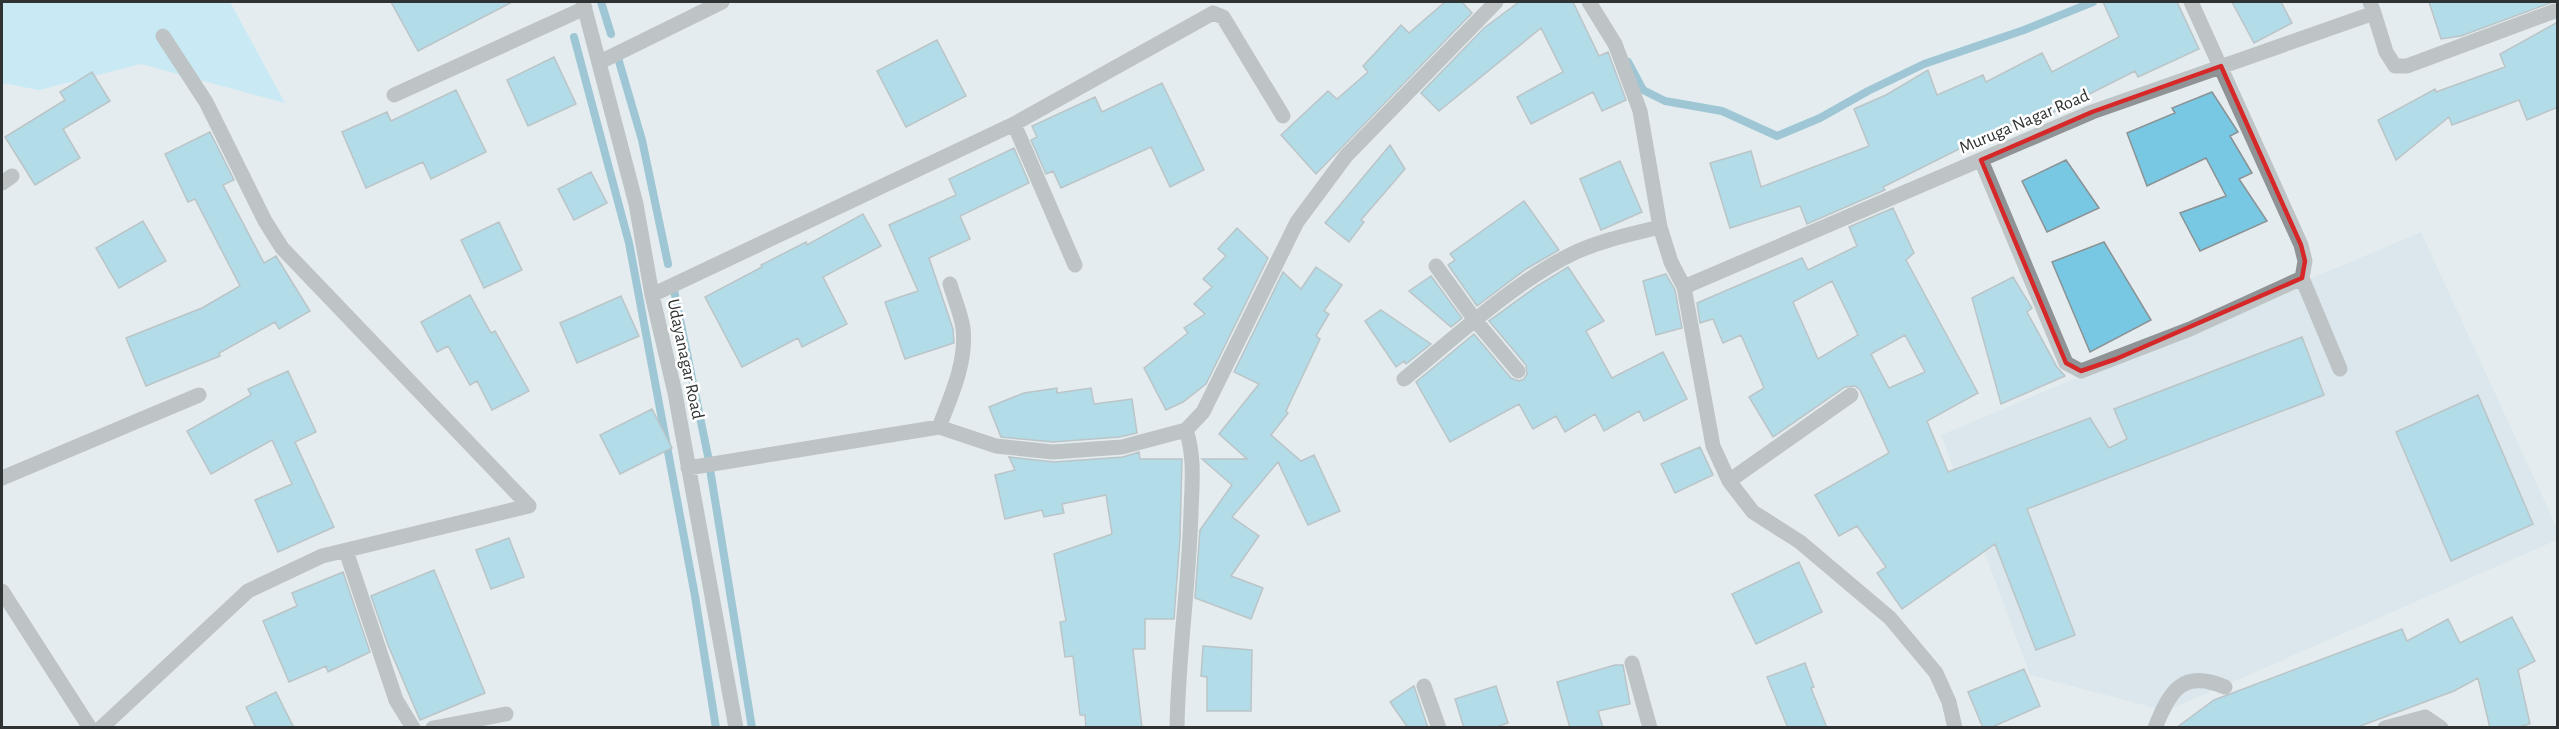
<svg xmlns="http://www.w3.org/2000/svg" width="2559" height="729" font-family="'Alegreya Sans',sans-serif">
<rect width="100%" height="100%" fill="#e4ecef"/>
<path fill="#d1e1e8" d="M2421,232l136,296v12l-391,171 -136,-36 -89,-240z"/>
<path fill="#a8e5fc" d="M2,2h228l55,101 -144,-39 -102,26 -37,-7z"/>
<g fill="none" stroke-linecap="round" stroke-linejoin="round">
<path stroke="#4998b3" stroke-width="8" d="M601,2l10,32
M574,37l55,206 66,353 21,132
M618,58l24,82 26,124
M1628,62l15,28 22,11 57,10 55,25 43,-18 48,-27 56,-27 100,-34 69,-28
M674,290l35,171
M710,469l42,259"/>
</g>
<path fill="#78c7e3" stroke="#8a9294" stroke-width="1.5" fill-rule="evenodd" d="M391,2h121l-94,49z
M1445,2h17l10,11 -156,161 -35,-39 47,-44 9,8 31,-27 -5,-6 38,-41 8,8z
M1519,2h54l26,54 9,-4 18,48 -24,11 -9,-19 -62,32 -14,-27 46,-25 -22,-44 -102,83 -18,-18 63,-65z
M2103,2h74l22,47 -61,28 -3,-6 -117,59 -4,-6 -41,18 -90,45 2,3 -78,34 -7,-18 -70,22 -20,-65 41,-12 10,36 108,-41 -15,-37 32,-14 42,-25 9,25 46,-20 3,7 56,-29 10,19 67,-35z
M2232,2h49l11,21 -38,20z
M2429,2h124l-92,34 -20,3z
M2558,22v85l-31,13 -8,-20 -67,25 -3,-8 -53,43 -18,-40 57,-31 1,3 69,-25 -5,-13z
M937,40l29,56 -60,31 -29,-56z
M554,57l22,47 -48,22 -21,-46z
M92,72l18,29 -47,28 17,29 -45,27 -30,-48 60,-37 -5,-8z
M1162,83l42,87 -34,17 -19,-40 -90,41 -8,-17 -7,3 -15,-34 6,-3 -5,-11 63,-29 7,15z
M456,90l30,62 -55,27 -8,-17 -57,26 -24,-56 45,-20 4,9z
M2212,92l26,40 -8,4 22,37 -13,6 28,42 -67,30 -20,-38 46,-17 -20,-38 -59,28 -20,-53 48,-20 -3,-5z
M210,132l24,48 -11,5 41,78 12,-7 34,55 -31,18 -4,-7 -56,31 1,3 -74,30 -20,-48 76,-30 38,-22 -45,-87 -7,3 -23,-48z
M1390,145l15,24 -44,51 3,2 -15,20 -24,-19z
M1014,148l15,35 -69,33 10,23 -41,19 24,71 1,14 -49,16 -20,-57 33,-11 -29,-66 67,-30 -7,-16z
M2066,160l33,48 -52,24 -25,-51z
M1620,161l22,51 -41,18 -21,-51z
M591,172l16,31 -33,17 -16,-31z
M1524,201l35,49 -33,19 -49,37 -29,-41 7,-5 -5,-6z
M1893,208l21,45 -8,7 72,133 -51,28 21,51 142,-54 19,30 18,-9 -13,-30 188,-72 22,58 -297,114 48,126 -39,15 -41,-106 -93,65 -25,-36 9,-6 -29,-41 -18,10 -24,-41 74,-42 -29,-63 -5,-4 -10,1 -72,50 -24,-40 15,-9 -23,-53 -18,8 -10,-24 -13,4 -3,-20 105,-45 6,12 49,-24 -8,-19zM1832,281l26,54 -40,24 -25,-57zM1905,335l20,37 -36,16 -18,-34z
M863,214l18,32 -58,31 24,47 -45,23 -4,-9 -56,29 -37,-70 57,-30 -1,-2 45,-23 1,3z
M143,221l23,40 -47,27 -23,-40z
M499,222l23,48 -38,18 -23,-48z
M1237,228l31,30 -62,126 -23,18 -17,8 -22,-42 44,-35 -4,-5 21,-14 -11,-10 18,-17 -9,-8 23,-23 -8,-7z
M2104,242l47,78 -61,32 -38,-90z
M1316,267l26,18 -18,26 5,3 -13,22 4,3 -34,72 2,2 -17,22 30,26 13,-6 26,56 -32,14 -30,-63 -46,55 27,19 -28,40 32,12 -12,31 -56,-21 5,-68 32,-45 -30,-26h45l-28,-25 40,-50 -25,-12 49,-100 18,17z
M1568,267l36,54 -18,10 26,47 51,-26 24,47 -43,22 -5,-10 -35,20 -9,-17 -30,18 -9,-16 -23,13 -14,-25 -69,38 -34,-60 58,-48 37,44 8,3 5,-2 3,-5 -1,-9 -37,-44 48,-35z
M1666,274l9,16 7,38 -26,7 -13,-54z
M1431,276l31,42 -11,9 -42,-36z
M2013,277l19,31 -5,4 30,55 8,9 -64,28 -29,-106z
M470,295l21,38 4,-2 34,60 -37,19 -15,-29 -7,4 -22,-39 -11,6 -16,-30z
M621,296l18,40 -62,27 -17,-40z
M1381,310l50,34 -25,20 -2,-3 -8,6 -31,-46z
M288,371l28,61 -21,10 39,85 -56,25 -23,-52 37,-16 -20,-44 -61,34 -24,-43 64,-36 -3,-6z
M1057,388v5l34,-5 3,16 38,-5 5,34 -17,4 -67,5 -52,-5 -12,-30 35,-14z
M2478,395l55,129 -82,37 -55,-129z
M652,409l20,39 -52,26 -20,-39z
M1700,447l13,28 -38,18 -14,-29z
M1139,452l1,7h42l-2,79 -6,81h-29v30h-12l9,79h-56l-1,-13h-5l-7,-59 -8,1 -5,-35 6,-1 -12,-67 58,-20 -6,-39 -44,9 2,9 -20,4 -2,-7 -37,9 -10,-44 20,-5 -6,-13 45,5 69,-5z
M509,538l15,39 -33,12 -15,-39z
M1799,562l23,50 -66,32 -24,-50z
M434,570l51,123 -65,27 -32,-75 -17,-49z
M343,572l27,80 -42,20 -2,-6 -37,16 -26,-61 34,-15 -5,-13z
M2512,617l23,44 -17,9 12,54 -16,4h-24l-12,-50 -24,13 -99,37h-179l38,-28 188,-71 5,12 41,-22 12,24z
M1203,646l49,4 -1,61h-44v-34l-6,-1z
M1805,663l9,24 -3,1 16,40h-39l-21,-51z
M1615,665h8l7,39 -32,7 5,17h-33l-13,-46z
M2024,669l16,37 -50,22h-7l-15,-36z
M1414,686l14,42h-20l-18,-26z
M1496,686l12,37 -15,5h-29l-9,-29z
M276,692l18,36h-38l-10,-21z"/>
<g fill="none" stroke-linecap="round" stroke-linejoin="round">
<path stroke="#909395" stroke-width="15" d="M583,2l53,202 16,91 23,98 61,335
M1589,2l26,42 25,67 20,116 11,35 13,25 29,159 16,35 24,31 47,30 90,76 46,55 13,29 6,26
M2374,13l12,39 9,14h12l148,-55
M600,62l122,-60
M394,95l191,-87
M1014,124l61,141
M1981,160l85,203 15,8 109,-42 112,-51 3,-17 -4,-16 -110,-243
M2,183l10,-7
M1436,266l39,54 43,51
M2302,278l38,91
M1684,287l408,-175 282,-99 -4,-11
M652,295l362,-171 199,-111 10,4 60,99
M1404,379c50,-41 114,-100 172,-127 27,-12 56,-18 84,-25
M939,427c12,-31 28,-65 24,-99 -2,-14 -9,-30 -13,-44
M688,468l251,-41 57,19 57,6 69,-5 64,-17 17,-18 94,-190 49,-66 150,-154
M2,478l197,-83
M1729,481l122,-86
M346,551l50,149 17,28
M2,591l88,137
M1632,663l18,65
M1424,686l15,42
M101,728l147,-137 74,-35 207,-50 -247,-258 -17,-27 -59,-119 -43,-66
M433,728l73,-14
M1177,728c1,-73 12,-144 14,-216 1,-29 4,-55 -5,-82
M2155,728c15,-38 28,-59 70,-41
M2385,728l40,-11 16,11"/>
</g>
<path d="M0 0H2559V729H0ZM2221,66l80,179 4,16 -3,17 -186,81 -35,12 -15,-8 -85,-203 111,-48z" fill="#e4ecef" fill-opacity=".55" fill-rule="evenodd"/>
<path fill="none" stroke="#d62828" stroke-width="4.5" stroke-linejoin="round" d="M2221,66l80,179 4,16 -3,17 -186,81 -35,12 -15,-8 -85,-203 111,-48z"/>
<g text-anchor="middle" stroke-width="5" stroke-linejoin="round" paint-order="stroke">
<g font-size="18" fill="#303334" stroke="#fff">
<text transform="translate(2024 121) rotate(-23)" y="6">Muruga Nagar Road</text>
<text transform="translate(686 359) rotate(78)" y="6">Udayanagar Road</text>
</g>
</g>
<rect width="2559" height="729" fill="none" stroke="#303334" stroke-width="6"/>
</svg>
